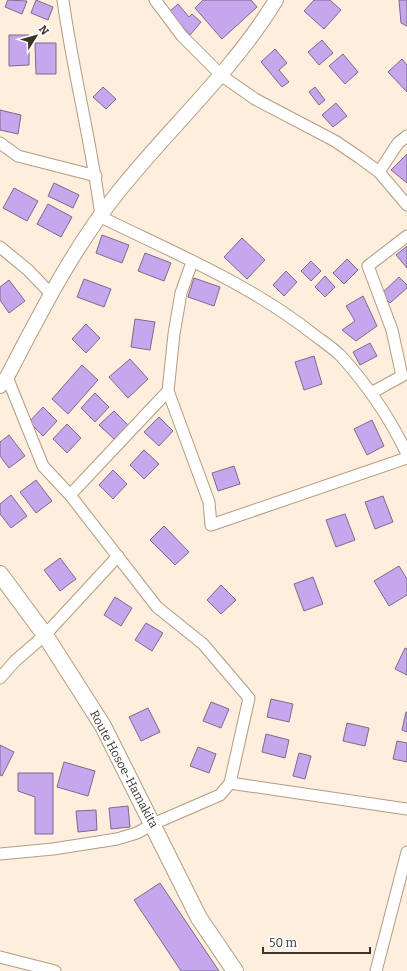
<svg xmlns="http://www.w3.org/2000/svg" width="407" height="971" font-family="Bitter,serif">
<rect width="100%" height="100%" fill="#fdeedd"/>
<path fill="#c6a6ed" stroke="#796d8a" d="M8,0l19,1 -5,13 -17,-7z
M36,0l17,7 -5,13 -17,-7z
M203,0h48l6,7 -35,32 -27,-31z
M314,0h16l11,10 -17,19 -20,-18z
M399,0h8v26l-6,-3z
M178,4l11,13 3,-3 9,8 -11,13 -21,-23z
M9,35h20v30l-20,1z
M322,40l11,13 -14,12 -11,-13z
M35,43h21v31h-20z
M275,49l12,14 -8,7 10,12 -7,5 -21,-25z
M343,54l15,18 -13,12 -16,-18z
M402,59l5,6v27l-19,-20z
M103,87l13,12 -10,10 -13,-12z
M315,87l10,13 -6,5 -10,-13z
M336,103l11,13 -14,11 -11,-12z
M0,110l21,5 -3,19 -18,-4z
M407,154v29l-16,-13z
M54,183l25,12 -6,13 -25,-12z
M14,188l24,13 -11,20 -24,-13z
M48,204l24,13 -11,20 -24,-13z
M102,235l27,10 -7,18 -26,-10z
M242,238l23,22 -18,19 -23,-22z
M407,246v22l-11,-13z
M145,253l26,10 -7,18 -26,-10z
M347,259l11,11 -14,14 -11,-11z
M311,261l10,10 -10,10 -10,-10z
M286,271l11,11 -13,14 -11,-11z
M325,276l10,11 -10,10 -10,-10z
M399,277l8,8v3l-17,15 -9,-9z
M194,278l26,9 -6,19 -26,-9z
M84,279l27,10 -7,18 -27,-10z
M9,280l16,21 -16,12 -9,-13v-13z
M363,296l14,30 -21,15 -14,-11 13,-9 -9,-15z
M135,319l20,3 -5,28 -19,-3z
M86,324l14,14 -14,15 -14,-14z
M370,343l7,13 -17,9 -7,-13z
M314,356l8,28 -18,6 -9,-28z
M130,359l18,20 -20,19 -19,-21z
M82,365l16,15 -30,34 -16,-15z
M95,393l14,14 -14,15 -14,-14z
M43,407l14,14 -14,15 -14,-14z
M114,411l14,14 -14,14 -15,-14z
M159,417l14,14 -14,15 -15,-14z
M372,420l12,26 -17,9 -13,-26z
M67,424l14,14 -14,15 -14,-14z
M9,435l16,21 -16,12 -9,-12v-14z
M144,450l15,14 -15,15 -14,-14z
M234,466l6,18 -22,7 -6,-18z
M113,470l14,14 -14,15 -14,-14z
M36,480l16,21 -16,12 -16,-21z
M11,495l16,21 -16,12 -11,-14v-10z
M383,496l10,26 -18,7 -10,-27z
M345,514l10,26 -19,7 -10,-27z
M164,526l25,26 -14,13 -25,-25z
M60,558l16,21 -16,12 -16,-21z
M399,566l8,13v16l-18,11 -15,-25z
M313,577l10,27 -19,7 -10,-27z
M221,585l15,15 -15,14 -14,-14z
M115,597l17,11 -11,18 -17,-11z
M146,623l17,10 -11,18 -17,-11z
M405,648l2,1v26l-12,-6z
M271,699l22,5 -4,18 -22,-5z
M211,702l18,7 -8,19 -18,-7z
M148,708l12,24 -19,9 -12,-24z
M406,712h1v20l-5,-2z
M347,723l22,5 -4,18 -22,-5z
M266,734l23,6 -4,18 -23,-6z
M397,741l10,2v19l-14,-3z
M0,745l14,7 -12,24 -2,-1z
M198,747l18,7 -7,19 -19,-7z
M299,753l12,3 -6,23 -12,-3z
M64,762l31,9 -7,25 -31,-9z
M18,773h35v61h-18v-37l-17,-6z
M128,806l2,21 -19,2 -2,-21z
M96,810l1,20 -19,2 -2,-21z
M160,883l59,88h-38l-47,-71z"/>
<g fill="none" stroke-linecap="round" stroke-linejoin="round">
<defs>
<path id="minor" d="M63,0c10,73 29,144 38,217 71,35 149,67 212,117 9,7 20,14 28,22 27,30 49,62 66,98
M155,0l27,36 40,40 33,23 80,42 25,17 19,14 28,33
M0,143l18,13 78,20
M379,172l19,-29 9,-7
M0,247l28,23 23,24
M192,262l-11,31 -7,41 -6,57 41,111 2,23 196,-67
M371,393l31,-17 -10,-46 -24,-64 39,-30
M70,495l98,-104
M0,678l15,-17 30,-26 73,-79
M230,783l177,26
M0,854l53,-5 64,-10 20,-6 16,-9 67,-29 10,-12 19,-85 -46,-54 -46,-37 -87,-112 -27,-29 -36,-89
M0,957l55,14
M376,971l31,-119"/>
<path id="tertiary" d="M0,386l7,-9c34,-65 66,-129 112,-186 52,-65 113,-119 157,-191"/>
<path id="secondary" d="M0,574l45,61 58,91 96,192 36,53"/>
</defs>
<use href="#minor" stroke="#b39c81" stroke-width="13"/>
<use href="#tertiary" stroke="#b39c81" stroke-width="16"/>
<use href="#secondary" stroke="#b39c81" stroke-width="18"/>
<use href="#minor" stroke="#fff" stroke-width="11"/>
<use href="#tertiary" stroke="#fff" stroke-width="14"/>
<use href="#secondary" stroke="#fff" stroke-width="16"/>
</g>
<g text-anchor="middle" stroke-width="4" stroke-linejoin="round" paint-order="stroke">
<g font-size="12" fill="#3d3328" stroke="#fff">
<text transform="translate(124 769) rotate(62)" y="4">Route Hosoe-Hamakita</text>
</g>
</g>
<g transform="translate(36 36) rotate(53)" stroke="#ffffff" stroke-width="3" paint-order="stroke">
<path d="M0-3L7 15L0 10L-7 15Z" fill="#3d3328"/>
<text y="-6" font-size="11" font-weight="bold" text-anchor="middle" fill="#3d3328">N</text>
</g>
<path d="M263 947v6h107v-6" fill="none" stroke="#3d3328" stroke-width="2"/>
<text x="269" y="947" font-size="12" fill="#3d3328" stroke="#ffffff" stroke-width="3" paint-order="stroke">50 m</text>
</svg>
